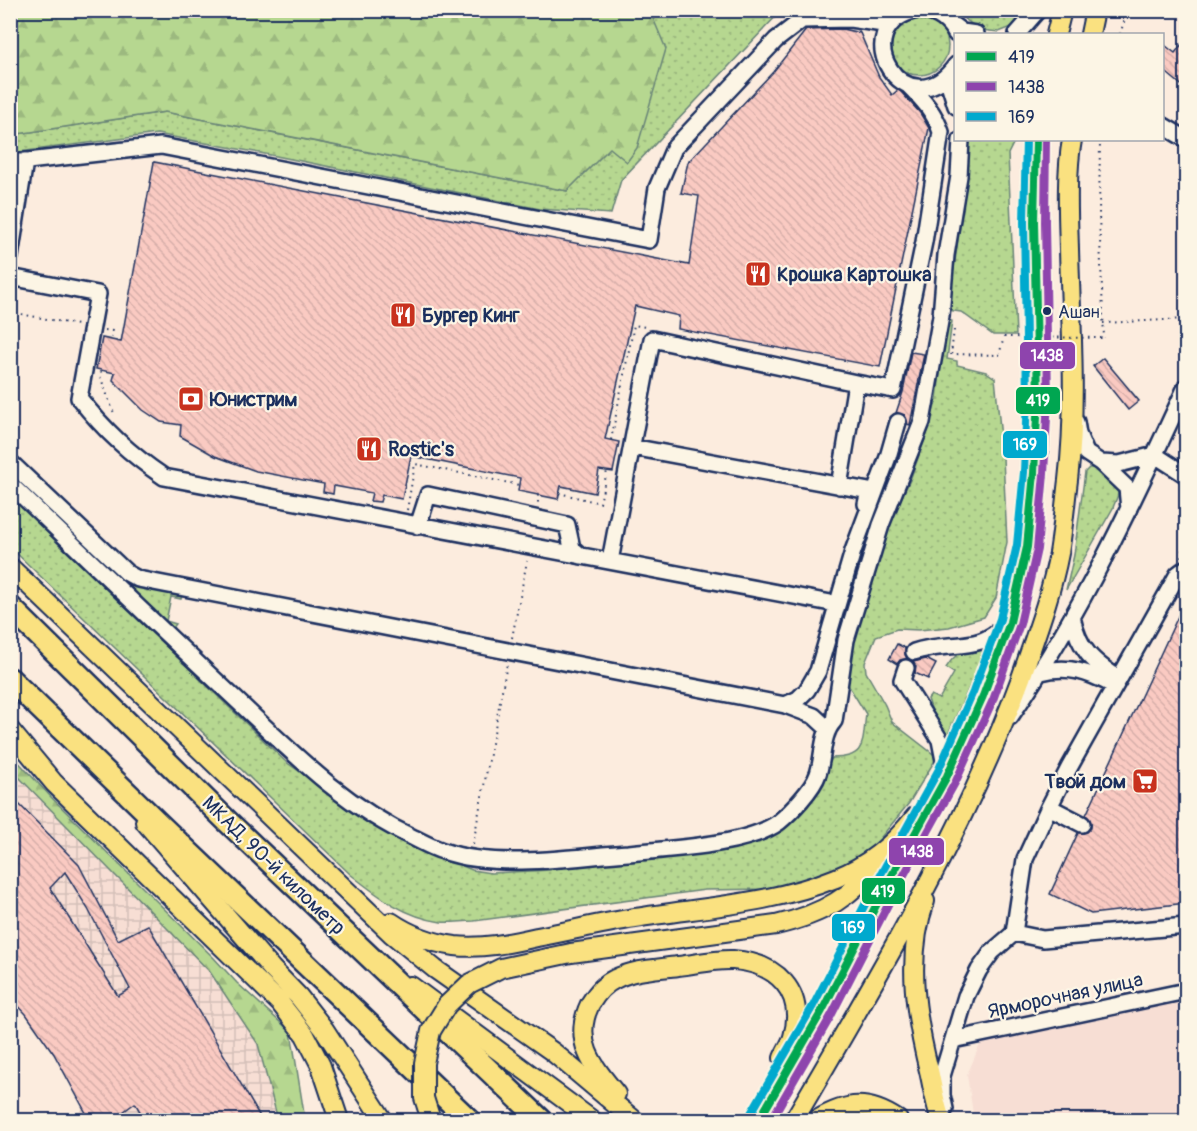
<svg xmlns="http://www.w3.org/2000/svg" width="1197" height="1131" font-family="Pangolin,sans-serif">
<defs>
<pattern id="industrial-grid" width="8" height="8" patternUnits="userSpaceOnUse" patternTransform="scale(1.5)"><rect width="8" height="8" fill="#f7ded4"/><path d="M0 4h8M4 0v8" fill="none" stroke="#d3bfb8"/></pattern>
<pattern id="green-dots" width="8" height="8" patternUnits="userSpaceOnUse" patternTransform="scale(1.5)"><rect width="8" height="8" fill="#b6d790"/><path d="M2 2h.1M6 6h.1" fill="none" stroke="#9cb97f" stroke-width="1.8" stroke-linecap="round"/></pattern>
<pattern id="forest-firs" width="22" height="20" patternUnits="userSpaceOnUse" patternTransform="scale(1.5)"><rect width="22" height="20" fill="#b6d790"/><path d="M5 1l3.5 6h-7zM16 11l3.5 6h-7z" fill="#9cb97f"/></pattern>
<pattern id="building-back-hatch" width="6" height="6" patternUnits="userSpaceOnUse" patternTransform="scale(1.5)"><rect width="6" height="6" fill="#facac2"/><path d="M-1 5l2 2M0 0l6 6M5-1l2 2" fill="none" stroke="#d6aea9"/></pattern>
</defs>
<rect width="100%" height="100%" fill="#fcecde"/>
<filter id="ink" filterUnits="userSpaceOnUse"><feTurbulence type="fractalNoise" baseFrequency=".0167" numOctaves="2"/><feDisplacementMap in="SourceGraphic" scale="12" xChannelSelector="R" yChannelSelector="G"/><feConvolveMatrix kernelMatrix="1 2 1 2 8 2 1 2 1" color-interpolation-filters="sRGB"/></filter>
<g filter="url(#ink)">
<path fill="#f7ded4" d="M1186,984v136h-212l-7,-45 23,-54z"/>
<path fill="url(#industrial-grid)" d="M10,769l200,203 48,72 20,76h-204l9,-12 -29,-54 -28,-40 -15,-17z"/>
<path fill="url(#green-dots)" stroke="#688377" stroke-width="1.5" d="M998,10l16,2 16,-1 -8,12 -23,9 -18,-2 -15,-10 -8,-9z
M650,11h131l-160,169 -10,34 -71,-5 -264,-53 -119,-22 -146,19v-18l154,-23 402,79 43,-44z
M890 46a29 29 0 1 1 58 0a29 29 0 1 1-58 0Z
M968,140h47l-7,14 8,181h-23l-32,-23 -13,-2 17,-119 -3,-19z
M946,320l6,1 -5,38 10,2v4l29,7 9,6 8,80 4,84 -11,56 -12,19 -35,10 -30,3 -22,-1 -21,7 -11,27 1,9 19,33 7,17 45,35 -28,46 -36,44 -38,23 -30,12 -36,7 -64,1 -231,31c-11,0 -23,2 -33,1 -37,-5 -63,-26 -91,-48l-339,-326 -1,-52 276,266 50,35 103,59 33,14 19,3 59,-3 4,-4 212,-32 57,-57 9,-19c35,0 30,-15 34,-44l-21,-34v-13l43,-141 22,-46 15,-41 12,-40z
M1089,468c12,-1 29,12 29,25 0,4 -4,11 -5,15l-47,82 8,-35 11,-83z
M10,470l131,117 41,8 -1,4 -10,-2 -5,24 10,3 -4,5 -161,-152z
M983,648l-4,17 -32,71 -15,-25 -4,-12 3,-4 8,4 15,-26 -8,-5c10,-17 19,-18 37,-20z"/>
<path fill="url(#forest-firs)" stroke="#688377" stroke-width="1.5" d="M11,10l639,1 16,38 -29,99 -10,14 -17,-14 -43,43 -402,-79 -154,23z
M10,753l42,45 162,160 23,25 54,49 14,88h-27l-20,-76 -48,-72 -199,-203z"/>
<path fill="url(#building-back-hatch)" stroke="#1b2f5e" stroke-width="1.5" fill-rule="evenodd" d="M842,29l18,4 19,44 13,18 6,-5 3,2 19,21 9,15 -49,239 -202,-38 1,-13 -44,-10 -30,133 14,3 -6,30 -14,-2 -4,23 -34,-7 -3,13 -40,-8 2,-13 -109,-22 -9,43 -20,-4 -2,7 -10,-1 2,-8 -38,-7 -1,8 -10,-2 1,-8 -68,-13 -41,-15 -35,-20 1,-11 -20,-3 -18,-12 -30,-30 2,-7 -19,-4 6,-31 19,4 33,-180 535,103 10,-69 -18,-3 7,-31 85,-90 33,-42z
M1186,39v50l-24,-20v-26l13,10z
M911,352l13,2 -14,71 -3,-1 -2,-9 -9,-2 7,-21z
M1103,358l36,43 -11,9 -35,-44z
M1186,599v304l-95,11 -41,-20 28,-61 9,-1 4,-4 -1,-9 -4,-4z
M897,644l8,4v6l2,5 -7,1 -3,4 -8,-5z
M926,659l10,5 -8,15 -13,-6 1,-6 -3,-5z
M10,795l69,70 39,75 30,-15 114,195h-117l-10,-17 -23,17h-36l10,-7 -32,-59 -28,-40 -16,-17zM65,872l23,37 42,80 -12,7 -68,-108z"/>
<g fill="none" stroke-linecap="round" stroke-linejoin="round">
<defs>
<path id="minor" d="M918,10c-77,16 -11,123 38,55
M922,10c17,4 26,10 34,24
M950,23l12,9 14,2
M1017,34l21,-24
M947,77l9,29
M1162,125l24,14
M10,163l151,-17 488,94 8,-52 17,-40 102,-108 26,-20 48,-1 40,6
M10,257l15,-96
M10,277l88,17 -19,104c26,33 51,56 85,79l672,127
M856,383l37,7 31,-148 17,-110c-6,-19 -18,-32 -32,-46
M1076,422l2,12 8,19 15,10 26,25 2,21
M632,447l237,44 -3,13
M10,462l117,111 11,6 647,126 29,11 13,12
M1101,463l18,1 36,-9 31,20
M10,484c73,70 145,140 218,208 59,55 112,112 186,146 10,5 19,10 29,13 55,19 127,6 185,2 40,-4 119,-7 151,-31 12,-10 34,-33 39,-48 6,-18 3,-39 16,-53l12,-81 35,-115 41,-103 19,-106 5,-61 13,-79 2,-36
M418,526l10,-31 139,30 5,23 9,8
M610,561l42,-222 204,44 -17,103
M1072,617c7,33 20,44 47,62
M914,652c22,-8 46,-4 67,-11 12,-4 20,-12 29,-19
M906,668l-4,12 38,60 7,36
M1041,672c28,-7 47,0 72,13
M785,705l13,-6 9,-9 11,-19 35,-120 35,-94 10,-35
M1010,717c71,-103 124,-217 176,-330
M1082,824l-33,-17 20,-39 109,-194 8,-6
M1014,933l29,6 143,-13
M953,1040l233,-49
M945,1109l-3,-14v-19l24,-80 13,-26 13,-18 22,-19 11,-74 24,-52"/>
<path id="major" d="M1056,34l6,-24
M1090,34l5,-24
M10,567l382,367 43,35 118,83 81,68
M10,730l44,53 226,220 25,32 16,31 18,54
M145,822l127,147 27,28 25,32 59,91
M925,901c-20,57 -9,118 5,174 3,15 6,31 11,45
M391,922c19,13 42,21 64,24 27,3 56,-3 82,-9 32,-6 65,-14 98,-19 68,-11 137,-14 201,-40 31,-12 58,-34 79,-61
M571,953l205,-28c48,-11 76,-28 107,-67
M411,986l181,134
M616,1094c-23,-28 -44,-53 -26,-90 6,-10 14,-20 25,-25 19,-10 43,-10 63,-13 18,-2 38,-7 55,-6 43,3 73,31 60,77 -2,7 -7,14 -10,21
M759,1120l63,-109 63,-123 62,-112 36,-80 27,-74 17,-75 7,-74 4,-75 -4,-176 2,-82
M794,1120c83,-142 170,-287 227,-442 14,-41 30,-83 38,-125 4,-24 6,-49 9,-73 9,-76 3,-154 1,-231 -1,-32 -3,-78 3,-109
M817,1120c30,-18 51,-20 81,0"/>
<path id="highway" d="M10,607l217,214 314,299
M10,679l149,145 310,296"/>
</defs>
<use href="#minor" stroke="#1b2f5e" stroke-width="20"/>
<use href="#major" stroke="#1b2f5e" stroke-width="22"/>
<use href="#highway" stroke="#1b2f5e" stroke-width="26"/>
<path stroke="#1b2f5e" stroke-width="2" stroke-dasharray="1.5 4.5" stroke-linecap="butt" d="M1120,34l8,-24
M1100,140l-1,75 5,123
M10,312l68,13
M1103,323l83,-4
M105,330l7,1 -1,9
M954,330l-3,24 48,1 5,-18
M101,371l-1,5 15,40
M611,440l23,-115 11,2
M559,493l41,10 7,-32
M538,495v11
M407,510l8,-46 104,21
M1181,557l5,-24v-38
M512,638l15,-77
M473,844l34,-180"/>
<use href="#minor" stroke="#fcf5e5" stroke-width="15"/>
<use href="#major" stroke="#fae180" stroke-width="18"/>
<use href="#highway" stroke="#fae180" stroke-width="21"/>
<defs>
<path id="major-bridge" d="M431,1120l-7,-22v-35l7,-32 16,-26 22,-21 32,-16 70,-15"/>
</defs>
<use href="#major-bridge" stroke="#1b2f5e" stroke-width="22" stroke-linecap="butt"/>
<path stroke="#1b2f5e" stroke-width="2" stroke-dasharray="1.5 4.5" stroke-linecap="butt" d="M1004,337l100,1"/>
<use href="#major-bridge" stroke="#fae180" stroke-width="18"/>
<defs>
<path id="bus-1" d="M759,1120l63,-109 63,-123 62,-112 36,-80 27,-74 17,-75 7,-74 4,-75 -4,-176 2,-82"/>
<path id="bus-2" d="M771,1120l60,-104 63,-123 62,-112 37,-81 27,-76 17,-75 7,-75 4,-76 -3,-176 1,-82"/>
<path id="bus-3" d="M750,1115l63,-109 63,-123 62,-112 35,-79 27,-73 17,-74 7,-73 3,-74 -3,-176 2,-82"/>
</defs>
<use href="#bus-1" stroke="#fcf5e5" stroke-width="12"/>
<use href="#bus-2" stroke="#fcf5e5" stroke-width="12"/>
<use href="#bus-3" stroke="#fcf5e5" stroke-width="12"/>
<use href="#bus-1" stroke="#00a651" stroke-width="8"/>
<use href="#bus-2" stroke="#8e44ad" stroke-width="8"/>
<use href="#bus-3" stroke="#00a9ce" stroke-width="8"/>
</g>
</g>
<defs>
<symbol id="restaurant-square" viewBox="-11 -11 22 22"><rect x="-9" y="-9" width="18" height="18" rx="4" fill="#c8321e" stroke="#fcf5e5"/><path d="M-5-6h1v4h1v-4h1v4h1v-4h1v5L-1.5 .5V6h-2V.5L-5-1ZM5-6V6H3V1.5H1.5Q1.5-4 5-6Z" fill="#fff"/></symbol>
<symbol id="bank-square" viewBox="-11 -11 22 22"><rect x="-9" y="-9" width="18" height="18" rx="4" fill="#c8321e" stroke="#fcf5e5"/><path d="M-6-4H6V4H-6ZM0-2.3a2.3 2.3 0 1 0 0 4.6a2.3 2.3 0 1 0 0-4.6Z" fill="#fff"/></symbol>
<symbol id="supermarket-square" viewBox="-11 -11 22 22"><rect x="-9" y="-9" width="18" height="18" rx="4" fill="#c8321e" stroke="#fcf5e5"/><path d="M-6-5.5h2.5l.6 2H6L4.5 2H-2.5L-4.4-4H-6ZM-1.5 3.2a1.3 1.3 0 1 0 .1 0ZM3 3.2a1.3 1.3 0 1 0 .1 0Z" fill="#fff"/></symbol>
</defs>
<g fill-rule="evenodd">
<use href="#restaurant-square" x="743" y="259" width="30" height="30"/>
<use href="#restaurant-square" x="388" y="300" width="30" height="30"/>
<use href="#bank-square" x="176" y="384" width="30" height="30"/>
<use href="#restaurant-square" x="354" y="434" width="30" height="30"/>
<use href="#supermarket-square" x="1130" y="766" width="30" height="30"/>
</g>
<circle fill="#1b2f5e" stroke="#fcf5e5" stroke-width="2" cx="1047" cy="311" r="5"/>
<g text-anchor="middle" stroke-width="4.5" stroke-linejoin="round" paint-order="stroke">
<g font-size="18" fill="#1b2f5e" stroke="#fcf5e5" text-anchor="start">
<text x="1058" y="318">Ашан</text>
</g>
<g font-size="20" font-weight="bold" fill="#1b2f5e" stroke="#fcf5e5" text-anchor="start">
<text x="777" y="281">Крошка Картошка</text>
<text x="422" y="322">Бургер Кинг</text>
<text x="210" y="406">Юнистрим</text>
<text x="388" y="456">Rostic's</text>
<text x="1126" y="788" text-anchor="end">Твой дом</text>
</g>
<g font-size="20" fill="#1b2f5e" stroke="#fcf5e5">
<text transform="translate(274 865) rotate(44)" y="7">МКАД, 90-й километр</text>
<text transform="translate(1065 995) rotate(-12)" y="7">Ярморочная улица</text>
</g>
</g>
<g stroke="#fcf5e5" stroke-width="2">
<rect x="1019" y="341" width="57" height="29" rx="6" fill="#8e44ad"/>
<rect x="1015" y="386" width="46" height="29" rx="6" fill="#00a651"/>
<rect x="1002" y="430" width="46" height="29" rx="6" fill="#00a9ce"/>
<rect x="888" y="837" width="57" height="29" rx="6" fill="#8e44ad"/>
<rect x="861" y="877" width="45" height="28" rx="6" fill="#00a651"/>
<rect x="831" y="913" width="45" height="29" rx="6" fill="#00a9ce"/>
</g>
<g font-size="16" text-anchor="middle" font-weight="bold" fill="#fff">
<text x="1047" y="361">1438</text>
<text x="1038" y="406">419</text>
<text x="1025" y="450">169</text>
<text x="917" y="857">1438</text>
<text x="883" y="897">419</text>
<text x="853" y="933">169</text>
</g>
<rect width="1197" height="1131" fill="none" stroke="#fcf5e5" stroke-width="36"/>
<rect x="18" y="18" width="1161" height="1095" fill="none" stroke="#1b2f5e" stroke-width="2" filter="url(#ink)"/>
<rect x="954" y="33" width="210" height="108" fill="#fcf5e5" stroke="#a2a6af" stroke-width="1.5"/>
<rect x="966" y="52" width="30" height="9" fill="#00a651" stroke="#a2a6af" stroke-width="1.5"/>
<text x="1008" y="63" font-size="18" fill="#1b2f5e">419</text>
<rect x="966" y="82" width="30" height="9" fill="#8e44ad" stroke="#a2a6af" stroke-width="1.5"/>
<text x="1008" y="93" font-size="18" fill="#1b2f5e">1438</text>
<rect x="966" y="112" width="30" height="9" fill="#00a9ce" stroke="#a2a6af" stroke-width="1.5"/>
<text x="1008" y="123" font-size="18" fill="#1b2f5e">169</text>
</svg>
